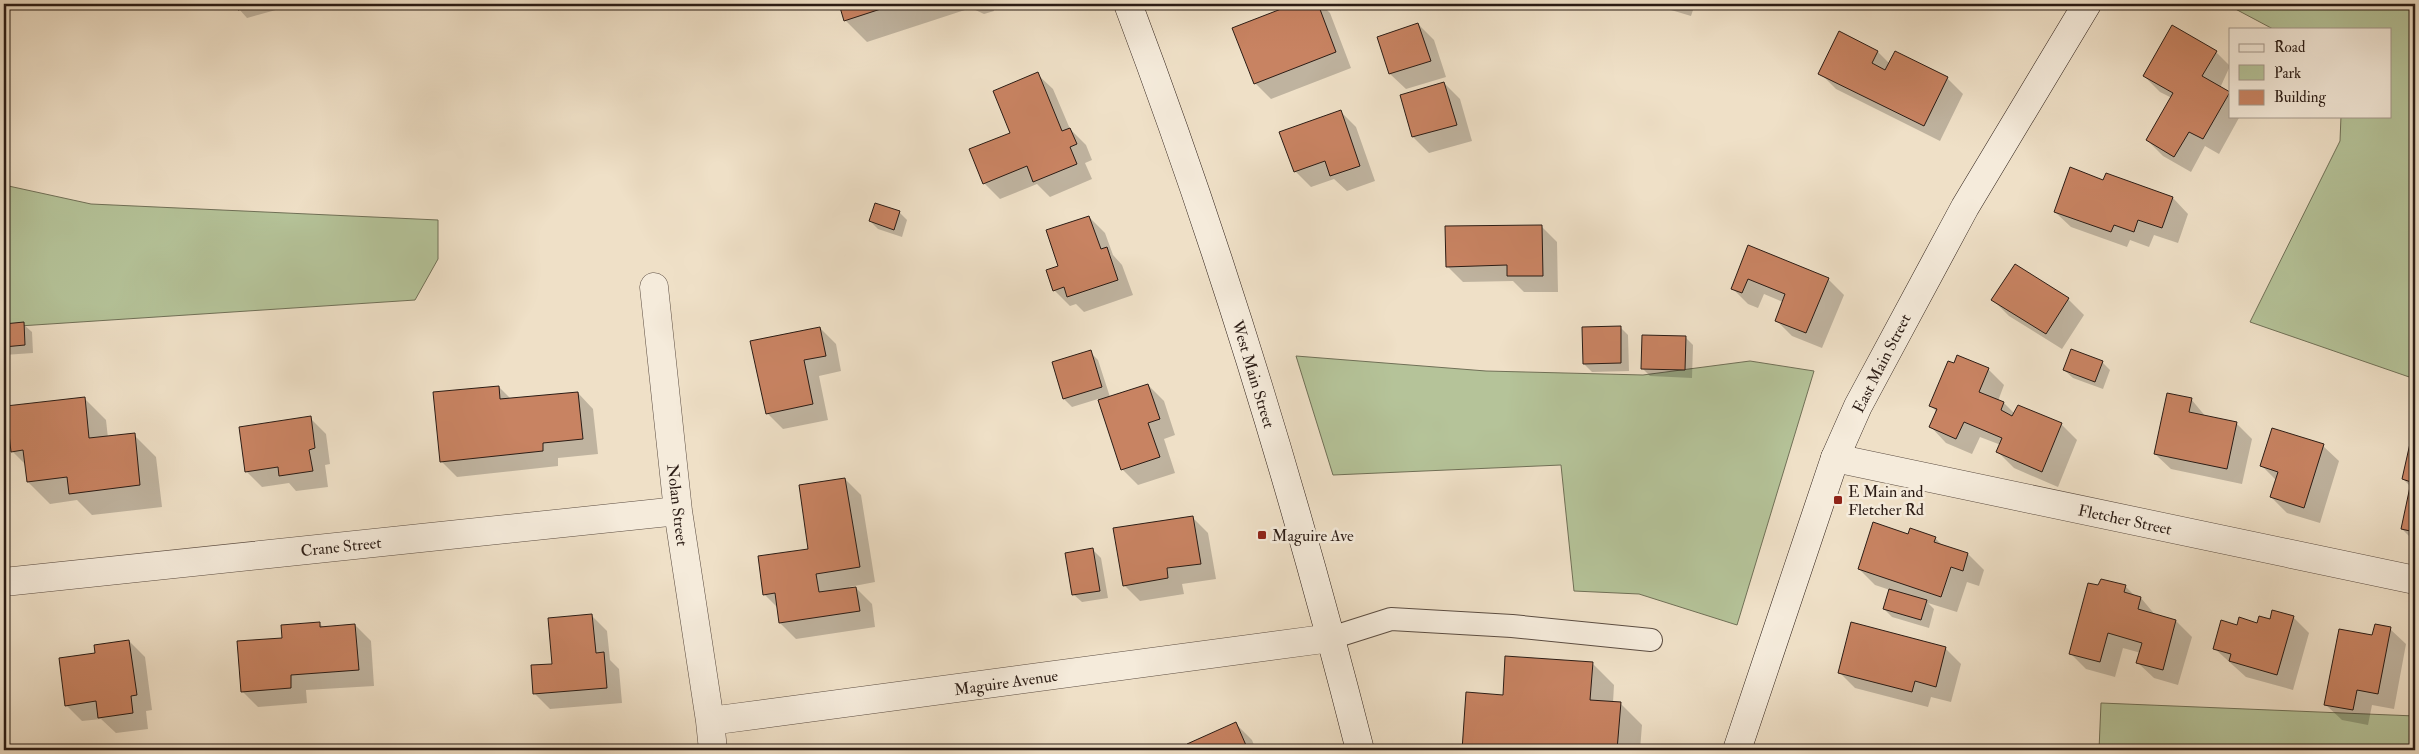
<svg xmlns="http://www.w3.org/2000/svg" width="2419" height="754" font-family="'IM FELL Double Pica',serif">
<rect width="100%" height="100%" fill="#efe0c7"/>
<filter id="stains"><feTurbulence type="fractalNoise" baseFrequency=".004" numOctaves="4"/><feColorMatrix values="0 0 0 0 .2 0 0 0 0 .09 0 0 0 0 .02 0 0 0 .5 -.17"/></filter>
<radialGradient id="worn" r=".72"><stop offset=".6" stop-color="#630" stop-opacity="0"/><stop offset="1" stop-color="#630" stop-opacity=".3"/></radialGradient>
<path fill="#b5c399" stroke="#707057" d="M2226,4h189v375l-165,-57 90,-181 1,-25h49v-87h-117z
M4,185l87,19 347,16v39l-23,41 -411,27z
M1296,356l190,15 157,4 107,-14 64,10 -77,254 -98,-31 -65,-3 -13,-126 -228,10z
M2101,703l314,13v34h-316z"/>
<path fill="#0003" d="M237,4h57v1l-47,13 -8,-9z
M840,4h152l2,7 -10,3 -13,-6 -104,34 -22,-22z
M1297,4h24l9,9 21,55 -80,31 -16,-16 -21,-54z
M1651,4h44l-4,12z
M1418,24l16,16 12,37 -40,12 -16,-15z
M1840,33l38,19 12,12 57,14 16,16 -23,47 -104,-52 -16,-16z
M2216,52l14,14 -10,22 10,6v22h10l-21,38 -14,-8 -14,26 -28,-16 -16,-16 25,-42 -12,-6 -16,-16z
M1037,74l16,15 17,40 16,16 6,15 -7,3 7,16 -42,18 -13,-13 -37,15 -16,-16 28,-49z
M1444,83l16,16 12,42 -43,12 -16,-16 -11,-41z
M1340,111l16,16 19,54 -28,10 -13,-12 -23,8 -16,-16z
M2107,174l66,24 15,16 -10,29 -24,-8 -5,12 -19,-7 -3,7 -56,-20 -16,-15 49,-31z
M899,212l8,8 -5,17 -24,-8 -8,-8z
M1089,217l16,16 8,22 9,10 11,30 -49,17 -8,-8 -6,2 -16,-16 6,-23z
M1541,226l16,16 1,50h-34l-11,-11 -50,1 -16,-16z
M1749,247l79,32 16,16 -22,53 -30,-12 -16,-16 7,-18 -19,-8 -6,14 -10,-4 -16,-16z
M2068,299l16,16 -22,34 -53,-33 -16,-16z
M23,324l9,8 1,21 -29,2v-30z
M1620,327l8,8 1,36 -37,1 -8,-8z
M820,328l16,16 5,27 -22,5 9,44 -45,9 -16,-16z
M1685,337l8,8 -1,33 -42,-2 -8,-8z
M1090,352l8,8 12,37 38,-12 16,16 11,34 -11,4 11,34 -37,12 -16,-16 -24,-70 -26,8 -8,-8z
M2102,362l8,8 -7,19 -30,-11 -9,-8z
M1988,369l16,16 -6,16 6,2 11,11 46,10 16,16 -19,47 -44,-19 -16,-16 3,-7 -21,-8 -8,17 -26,-11 -15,-16 6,-15 -6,-6z
M499,387l12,12 67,-6 15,16 5,45 -40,4v8l-101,11 -16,-16z
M84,398l22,22 2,18 26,-3 22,22 6,50 -70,8 -15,-15 -27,4 -22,-22 -2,-17 -13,-13z
M2191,399l15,18 30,6 16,16 -10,45 -71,-15 -16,-15z
M310,418l16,16 4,30 -5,1 3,22 -32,4 -7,-8 -27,4 -16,-16z
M2414,432h1v110l-13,-13 9,-42 -8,-8z
M2323,446l16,15 -19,62 -33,-10 -16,-16 6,-16 -15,-15z
M845,479l16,16 14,87 -26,5v2l7,-1 16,16 3,23 -79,12 -16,-16 -2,-15 -14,-14 46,-44z
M1192,517l16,16 8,46 -34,5 2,10 -44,7 -16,-16z
M1935,538l9,9 24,7 16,16 -5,16 -12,-4 -10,30 -29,-9 6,6 -5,19 -37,-11 -8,-8 6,-19 -15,-5 -16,-16z
M1093,550l8,8 7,40 -26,4 -9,-8z
M2125,586l11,11 5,1 15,18 20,5 16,16 -14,48 -24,-7 -16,-15 3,-10 -18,-5 -8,29 -29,-8 -16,-16 29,-66z
M591,615l16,16 3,29 9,9 3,34 -72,6 -16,-16z
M2293,617l16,16 -16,57 -47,-13 -32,-29 24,-22z
M319,623l5,5 31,-3 16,16 3,45 -68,4 1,13 -49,4 -16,-16 41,-52z
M2390,629l16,15 -12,65 -22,-4 -4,20 -26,-5 -16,-15 47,-68z
M129,641l16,16 7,53 -6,1 2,18 -32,4 -15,-14 -19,2 -16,-16 30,-51z
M1945,648l16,16 -10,38 -20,-5 -3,10 -73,-19 -16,-16z
M1592,663l22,22 -1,18h7l22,22 -2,25h-176l4,-57 36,3z
M1236,724l16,16 4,10h-65l-3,-5z"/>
<path fill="#c88362" stroke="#2b1c15" d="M236,4h27l-25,6z
M839,4h57l-52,17z
M1294,4h24l18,48 -82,32 -22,-56z
M1418,23l13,38 -42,13 -12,-37z
M2172,25l45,26 -15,25 28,16 -27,47 -14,-7 -15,25 -28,-17 27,-47 -30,-17z
M1839,31l39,20 -6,12 13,7 10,-19 53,26 -24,49 -106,-52z
M1038,72l24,59 8,-3 7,16 -7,3 7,17 -44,18 -6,-16 -44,18 -14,-35 41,-16 -17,-42z
M1444,82l13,43 -45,12 -12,-42z
M1341,110l19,56 -30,10 -5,-15 -31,11 -15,-40z
M2070,167l33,13 3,-7 67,24 -11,31 -24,-8 -4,12 -20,-7 -3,7 -57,-20z
M875,203l25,8 -6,19 -25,-9z
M1089,216l12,33 6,-2 11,33 -51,17 -3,-10 -11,4 -7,-21 12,-4 -12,-36z
M1542,225l1,51h-36v-11l-61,2 -1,-41z
M1748,245l81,33 -23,55 -31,-12 10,-27 -37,-15 -6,14 -11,-4z
M2015,264l54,34 -23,36 -55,-34z
M24,322l1,23 -21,2v-23z
M1621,326v37l-38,1 -1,-37z
M820,327l6,29 -22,4 9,44 -47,10 -16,-73z
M1642,335l44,1 -1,34 -44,-1z
M2071,349l32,12 -8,21 -32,-12z
M1091,350l11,37 -39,12 -11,-37z
M1957,355l32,13 -10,24 25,10 -3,8 11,6 6,-11 44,18 -20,49 -46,-20 6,-14 -38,-16 -8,17 -27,-12 8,-18 -8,-3 19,-45 6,2z
M1148,384l12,35 -12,4 12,34 -39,13 -23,-70z
M499,386l1,13 78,-7 5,47 -40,4v8l-103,11 -7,-70z
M2167,393l25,5 -3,14 48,10 -10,47 -73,-15z
M85,397l4,41 46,-5 5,52 -71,9 -2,-17 -40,5 -4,-32 -12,2 -5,-46z
M311,416l4,32 -6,2 4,21 -34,5 -1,-9 -33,5 -6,-45z
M2272,428l52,16 -20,64 -34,-11 8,-25 -18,-6z
M2413,430l2,1v101l-14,-3 10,-47 -9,-3z
M845,478l15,89 -44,7 3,18 37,-5 4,24 -81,12 -4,-30 -12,2 -5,-39 50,-7 -9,-64z
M1193,516l8,48 -34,4 1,10 -45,8 -10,-58z
M1873,522l35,12 2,-6 26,9 -2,5 34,11 -5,18 -12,-4 -10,30 -83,-28z
M1093,548l7,43 -28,4 -7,-42z
M2101,579l25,6 -2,7 17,5 -3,12 38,11 -13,50 -27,-7 6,-20 -34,-10 -8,29 -31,-8 19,-71 10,2z
M1889,589l38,11 -6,20 -38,-11z
M2272,610l22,6 -17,59 -48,-14 2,-7 -18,-5 8,-29 16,5 2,-8 18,6 2,-7 11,3z
M592,614l4,39 8,-1 3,36 -74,6 -2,-29 21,-1 -4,-46z
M320,622v5l35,-3 4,46 -68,5v13l-50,4 -4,-51 45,-3 -1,-13z
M1851,622l95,25 -10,40 -21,-6 -3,11 -74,-19z
M2375,624l16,3 -13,67 -21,-4 -4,20 -29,-5 15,-76 33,6z
M129,640l8,55 -6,1 2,17 -35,5 -2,-17 -31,5 -6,-48 36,-5 -1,-8z
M1505,656l88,6 -3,38 31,2 -4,48h-155l4,-58 37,3z
M1236,722l12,28h-59l-2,-6z"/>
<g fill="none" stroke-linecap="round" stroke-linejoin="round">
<defs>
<path id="service" d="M1331,638l60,-19 121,7 139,14"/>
<path id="minor" d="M654,287l24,224 32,210
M1835,458l580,122
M4,582l674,-71
M713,750l-3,-29 621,-83"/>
<path id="secondary" d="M1128,4c92,244 168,494 232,746
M1737,750l98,-292 23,-52 107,-199 122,-203"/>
</defs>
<use href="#service" stroke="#5c4d42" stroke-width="24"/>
<use href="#minor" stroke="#5c4d42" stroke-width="29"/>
<use href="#secondary" stroke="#2b1c15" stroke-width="29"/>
<use href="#service" stroke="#f5ebdb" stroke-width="22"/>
<use href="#minor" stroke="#f5ebdb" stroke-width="28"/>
<use href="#secondary" stroke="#f5ebdb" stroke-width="28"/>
</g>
<g fill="#8f2418" stroke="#f5ebdb" stroke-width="2">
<rect x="1833" y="495" width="10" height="10" rx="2.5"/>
<rect x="1257" y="530" width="10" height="10" rx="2.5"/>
</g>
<g text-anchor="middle" stroke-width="5" stroke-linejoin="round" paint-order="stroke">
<g font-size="16" fill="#2b1c15" stroke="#f5ebdb">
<text transform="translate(1881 363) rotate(-63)" y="6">East Main Street</text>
<text transform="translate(1254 374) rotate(73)" y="6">West Main Street</text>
<text transform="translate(678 505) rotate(83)" y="6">Nolan Street</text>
<text transform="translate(2125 519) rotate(12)" y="6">Fletcher Street</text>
<text transform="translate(341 546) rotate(-6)" y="6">Crane Street</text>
<text transform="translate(1006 682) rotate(-8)" y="6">Maguire Avenue</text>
</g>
<g font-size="16" fill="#2b1c15" stroke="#f5ebdb" text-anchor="start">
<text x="1848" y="497">E Main and<tspan x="1848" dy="18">Fletcher Rd</tspan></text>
<text x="1272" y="541">Maguire Ave</text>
</g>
</g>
<rect width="2419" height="754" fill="none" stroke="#efe0c7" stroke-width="20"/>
<rect x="5" y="5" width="2409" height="744" fill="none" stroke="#2b1c15" stroke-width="2.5"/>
<rect x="10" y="10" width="2399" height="734" fill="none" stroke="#2b1c15"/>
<rect x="2229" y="28" width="162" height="90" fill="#f5ebdb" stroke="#a4988c"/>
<rect x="2239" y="44" width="25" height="8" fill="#f5ebdb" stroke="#a4988c"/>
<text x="2274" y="52" font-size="15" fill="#2b1c15">Road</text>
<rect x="2239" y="65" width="25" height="15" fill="#b5c399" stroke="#a4988c"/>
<text x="2274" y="78" font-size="15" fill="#2b1c15">Park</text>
<rect x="2239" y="90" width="25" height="15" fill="#c88362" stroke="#a4988c"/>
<text x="2274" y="102" font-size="15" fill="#2b1c15">Building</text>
<rect width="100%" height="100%" filter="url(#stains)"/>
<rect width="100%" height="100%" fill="url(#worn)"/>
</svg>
